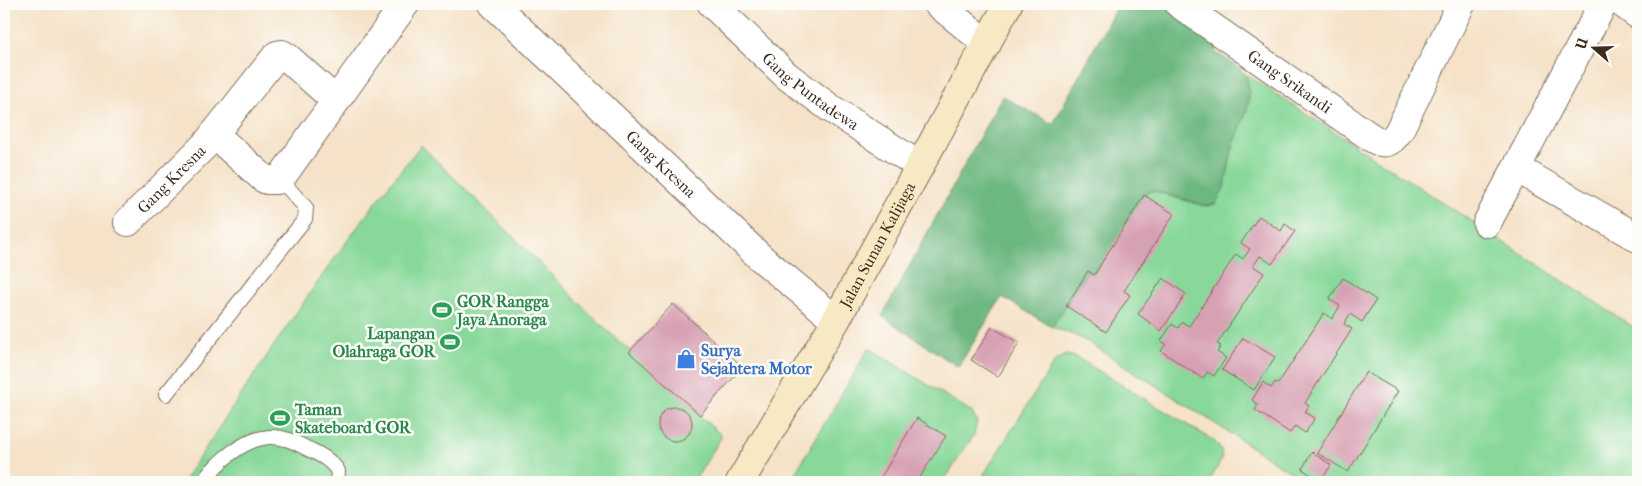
<svg xmlns="http://www.w3.org/2000/svg" width="1642" height="486" font-family="'IM FELL French Canon',serif">
<rect width="100%" height="100%" fill="#fdfcf7"/>
<filter id="ink" filterUnits="userSpaceOnUse"><feTurbulence type="fractalNoise" baseFrequency=".02" numOctaves="2"/><feDisplacementMap in="SourceGraphic" scale="10" xChannelSelector="R" yChannelSelector="G"/><feConvolveMatrix kernelMatrix="1 2 1 2 8 2 1 2 1" color-interpolation-filters="sRGB"/></filter>
<filter id="wash" filterUnits="userSpaceOnUse"><feTurbulence type="fractalNoise" baseFrequency=".0096" numOctaves="4" result="noise"/><feDisplacementMap in="SourceGraphic" scale="20" xChannelSelector="R" yChannelSelector="G"/><feGaussianBlur stdDeviation="1.12" result="paint"/><feColorMatrix in="noise" values="0 0 0 0 0 0 0 0 0 0 0 0 0 0 0 0 0 1.4 0 .05"/><feComposite in="paint" operator="in"/></filter>
<g filter="url(#wash)">
<rect width="100%" height="100%" fill="#f5e2c8"/>
<path fill="#87d899" stroke="#61815c" d="M1244,73l394,257v152h-332l-218,-140 -14,-7 -22,-8 36,-56 6,3 53,-82 7,-1 49,15 12,-2c13,-16 12,-35 17,-54 7,-25 26,-51 12,-77z
M421,145l187,186 114,105 -28,46h-511c76,-114 151,-231 238,-337z
M869,348l103,64 5,10 -3,13 -31,47h-153z
M1066,355l10,2 138,84 7,8 1,10 -13,23h-230l76,-121z"/>
<path fill="#6db881" stroke="#547150" d="M1118,4h52l53,36 -8,12c10,7 29,15 32,27 8,25 -8,48 -15,71 -5,19 -4,38 -17,54l-7,2 -54,-15 -7,1 -53,83 -6,-4 -36,56 -50,-30 -44,70 -76,-51 120,-220 51,28z"/>
<g id="blocks">
<path fill="#d7a1b4" d="M1144,195l30,19 -50,77 6,4 -24,37 -40,-26 22,-35 6,4z
M1259,216l22,15 4,-7 10,7 -23,33 -12,-8 -7,10 11,7 -47,71 4,2 -4,6 9,6 -12,18 -7,-4 -4,7 -42,-28 5,-7 -5,-3 11,-17 6,4 4,-6 7,4 47,-72 7,5 7,-10 -9,-6z
M1163,278l23,16 -25,37 -23,-17z
M1343,278l33,22 -14,22 -12,-8 -6,10 8,5 -47,74 4,3 -4,6 10,6 -10,15 -10,-7 -5,7 -35,-23 3,-5 -6,-5 11,-18 8,6 4,-6 3,2 46,-71 8,6 8,-13 -11,-7z
M673,304l70,63 -43,48 -71,-63z
M992,327l27,16 -21,34 -27,-17z
M1243,338l32,19 -21,33 -32,-20z
M1366,372l32,19 -50,81 -31,-19z
M658 424a17 17 0 1 1 34 0a17 17 0 1 1-34 0Z
M917,418l29,18 -29,46h-39z
M1312,452l19,13 -10,16 -19,-12z"/>
</g>
</g>
<g filter="url(#ink)">
<use href="#blocks" fill-opacity="0" stroke="#7c6a5a" stroke-width="1"/>
<g fill="none" stroke-linecap="round" stroke-linejoin="round">
<defs>
<path id="lane" d="M166,394l139,-175 1,-11 -26,-29
M203,482c14,-20 40,-43 66,-45 14,-1 26,5 37,11 12,5 25,12 32,23l-1,11"/>
<g id="street">
<path id="s1" d="M493,4l268,254 75,62"/>
<path id="s2" d="M712,4l75,72 43,32 90,58"/>
<path d="M938,4l49,40"/>
<path id="s3" d="M1179,4l193,134c13,8 19,5 27,-7l62,-127"/>
<path d="M1623,4l15,11"/>
<path d="M214,134l49,44 4,2h10l6,-5 122,-171"/>
<path d="M1516,168l122,70"/>
<path id="s4" d="M128,222l79,-79 70,-88 5,-1 6,4 48,43"/>
<path d="M1487,223l116,-219"/>
</g>
<g id="secondary">
<path id="s5" d="M740,482l96,-162 172,-316"/>
</g>
</defs>
<use href="#lane" stroke="#7c6a5a" stroke-width="16"/>
<use href="#street" stroke="#7c6a5a" stroke-width="30"/>
<use href="#secondary" stroke="#7c6a5a" stroke-width="30"/>
<path stroke="#7c6a5a" stroke-width="3" stroke-dasharray="4 4" stroke-linecap="butt" d="M356,481l9,1"/>
<use href="#lane" stroke="#fff" stroke-width="14"/>
<use href="#street" stroke="#fff" stroke-width="28"/>
<use href="#secondary" stroke="#f6e9c3" stroke-width="28"/>
</g>
</g>
<defs>
<symbol id="stadium-bare" viewBox="-9 -9 18 18"><path d="M0-5a6.5 5 0 1 0 0 10a6.5 5 0 1 0 0-10ZM-3.5-1.8h7v3.6h-7Z" fill="#2e9e5b" stroke="#fdfcf7" stroke-width="2.5" paint-order="stroke"/></symbol>
<symbol id="shop-bare" viewBox="-9 -9 18 18"><path d="M-5-2.5h2.3a2.7 3.5 0 0 1 5.4 0H5L5.5 6h-11ZM-1.5-2.5h3a1.5 2.3 0 0 0-3 0Z" fill="#3f7fe0" stroke="#fdfcf7" stroke-width="2.5" paint-order="stroke"/></symbol>
</defs>
<g fill-rule="evenodd">
<use href="#stadium-bare" x="428" y="296" width="28" height="28"/>
<use href="#stadium-bare" x="436" y="328" width="28" height="28"/>
<use href="#shop-bare" x="672" y="345" width="28" height="28"/>
<use href="#stadium-bare" x="266" y="404" width="28" height="28"/>
</g>
<g text-anchor="middle" stroke-width="5" stroke-linejoin="round" paint-order="stroke">
<g font-size="16" fill="#3b2a1e" stroke="#fdfcf7">
<text dy="6" stroke="none"><textPath href="#s3" startOffset="135">Gang Srikandi</textPath></text>
<text dy="6" stroke="none"><textPath href="#s2" startOffset="132">Gang Puntadewa</textPath></text>
<text dy="6" stroke="none"><textPath href="#s1" startOffset="232">Gang Kresna</textPath></text>
<text dy="6" stroke="none"><textPath href="#s4" startOffset="61">Gang Kresna</textPath></text>
<text dy="6" stroke="none"><textPath href="#s5" startOffset="274">Jalan Sunan Kalijaga</textPath></text>
</g>
<g font-size="16" font-weight="bold" fill="#27864d" stroke="#fdfcf7" text-anchor="start">
<text x="457" y="307">GOR Rangga<tspan x="457" dy="18">Jaya Anoraga</tspan></text>
<text x="435" y="339" text-anchor="end">Lapangan<tspan x="435" dy="18">Olahraga GOR</tspan></text>
<text x="295" y="415">Taman<tspan x="295" dy="18">Skateboard GOR</tspan></text>
</g>
<g font-size="16" font-weight="bold" fill="#366cbe" stroke="#fdfcf7" text-anchor="start">
<text x="701" y="356">Surya<tspan x="701" dy="18">Sejahtera Motor</tspan></text>
</g>
</g>
<rect width="1642" height="486" fill="none" stroke="#fdfcf7" stroke-width="20"/>
<g transform="translate(1594 48) rotate(290)" stroke="#fdfcf7" stroke-width="4" paint-order="stroke">
<path d="M0-4L9 19L0 12L-9 19Z" fill="#3b2a1e"/>
<text y="-8" font-size="14" font-weight="bold" text-anchor="middle" fill="#3b2a1e">U</text>
</g>
</svg>
